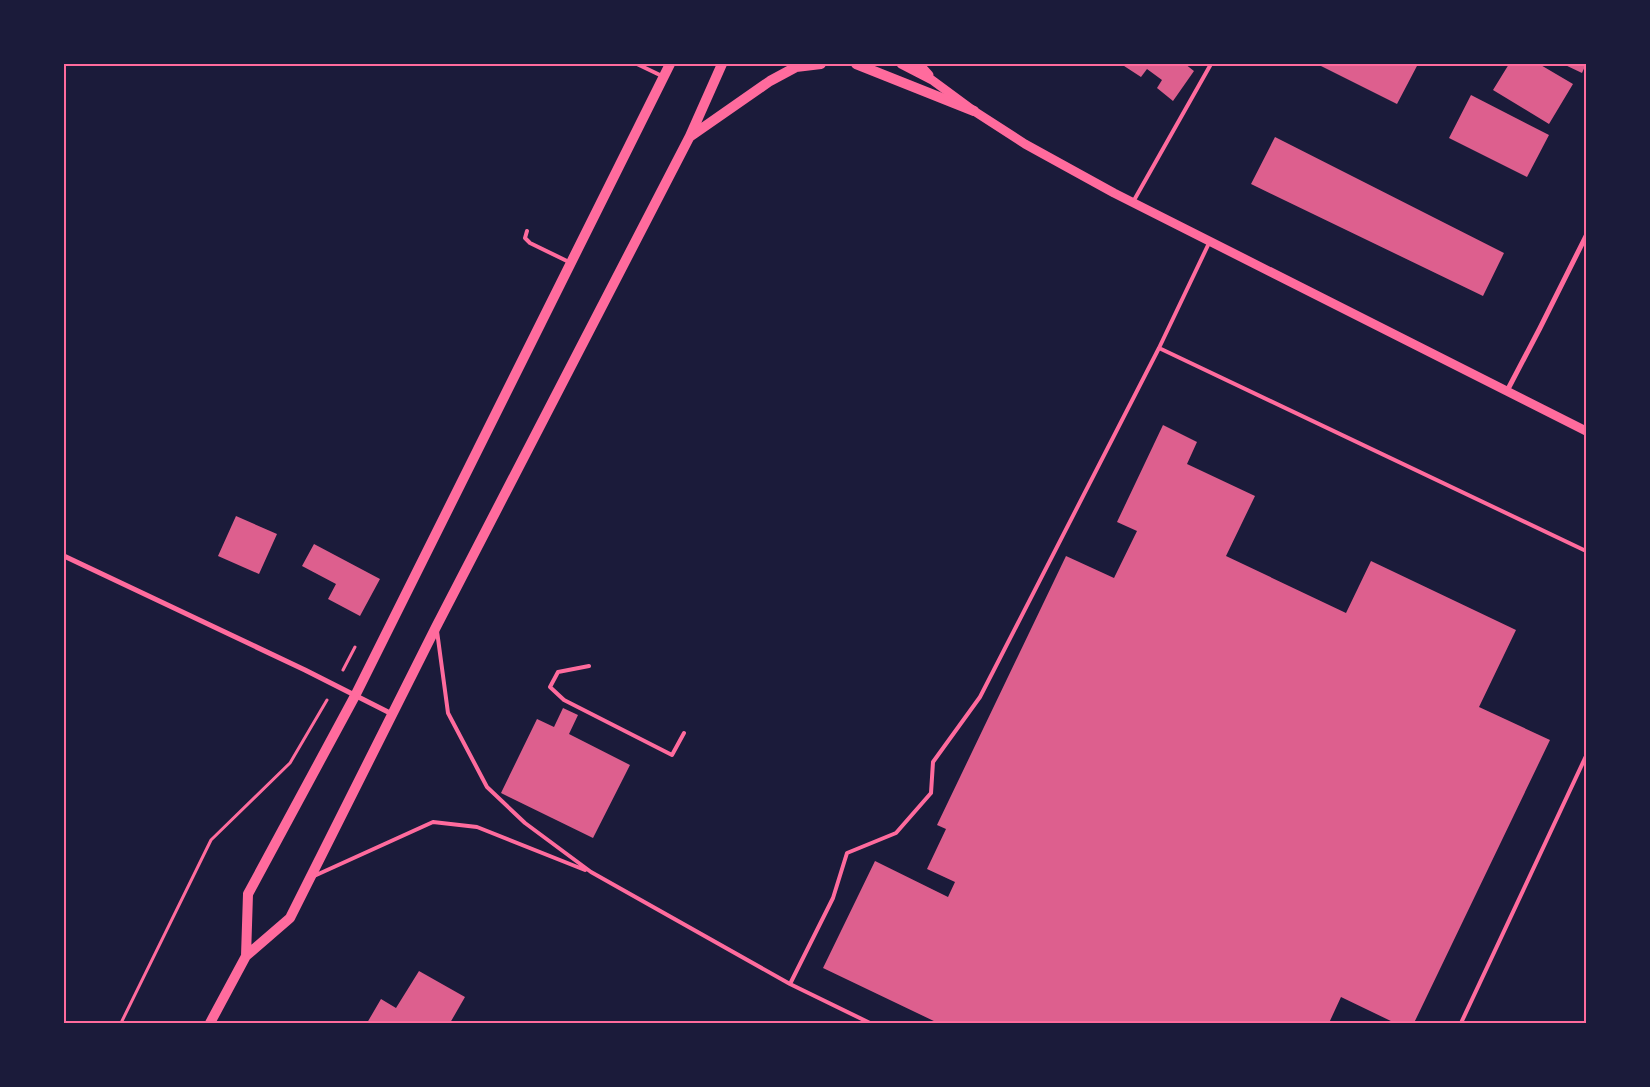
<svg xmlns="http://www.w3.org/2000/svg" width="1650" height="1087" font-family="'PT Sans',sans-serif">
<rect width="100%" height="100%" fill="#1b1b3a"/>
<path fill="#dd5f8e" d="M1121,64h64l9,7 -21,30 -16,-13 5,-8 -15,-11 -6,8z
M1317,64h101l-21,40z
M1509,64h30l34,20 -24,40 -56,-34z
M1563,64h23l-4,9z
M1471,95l78,40 -22,42 -78,-39z
M1275,137l229,116 -21,43 -232,-112z
M1163,425l34,17 -10,22 68,32 -29,60 120,57 25,-52 145,69 -37,77 71,33 -136,283h-19l-54,-26 -12,26h-391l-115,-55 52,-107 73,36 7,-15 -28,-13 19,-40 -9,-4 129,-269 48,22 23,-47 -20,-9z
M236,516l41,18 -18,40 -41,-18z
M314,544l66,35 -20,37 -32,-17 8,-15 -34,-18z
M563,708l15,7 -9,19 61,31 -37,73 -92,-45 36,-74 17,8z
M419,971l46,26 -15,26h-83l14,-24 15,9z"/>
<g fill="none" stroke-linecap="round" stroke-linejoin="round">
<path stroke="#ff6b9d" stroke-width="3" d="M343,670l12,-23
M121,1023l90,-183 79,-77 37,-63"/>
<path stroke="#ff6b9d" stroke-width="4" d="M637,64l25,12
M1133,202l78,-138
M527,231l-2,7 5,5 39,19
M1159,348l427,203
M437,631l11,82 39,74 38,36 66,49 199,112 80,39
M589,666l-31,6 -8,15 14,13 108,55 12,-22
M314,876l119,-54 44,5 108,43
M790,984l43,-86 14,-45 49,-20 35,-40 2,-31 47,-65 179,-349 51,-107
M1461,1023l125,-267"/>
<path stroke="#ff6b9d" stroke-width="5" d="M1507,391l33,-63 46,-92
M64,556l241,114 87,44"/>
<path stroke="#ff6b9d" stroke-width="9" d="M901,64l31,16 42,31 51,33 89,49 472,238
M919,64l10,11"/>
<path stroke="#ff6b9d" stroke-width="10" d="M856,64l118,47
M691,136l79,-55 26,-14 25,-3
M246,956l2,-62 108,-200 314,-630
M210,1023l36,-67 44,-38 146,-291 254,-491 32,-72"/>
</g>
<rect width="1650" height="1087" fill="none" stroke="#1b1b3a" stroke-width="130"/>
<rect x="65" y="65" width="1520" height="957" fill="none" stroke="#ff6b9d" stroke-width="2"/>
</svg>
